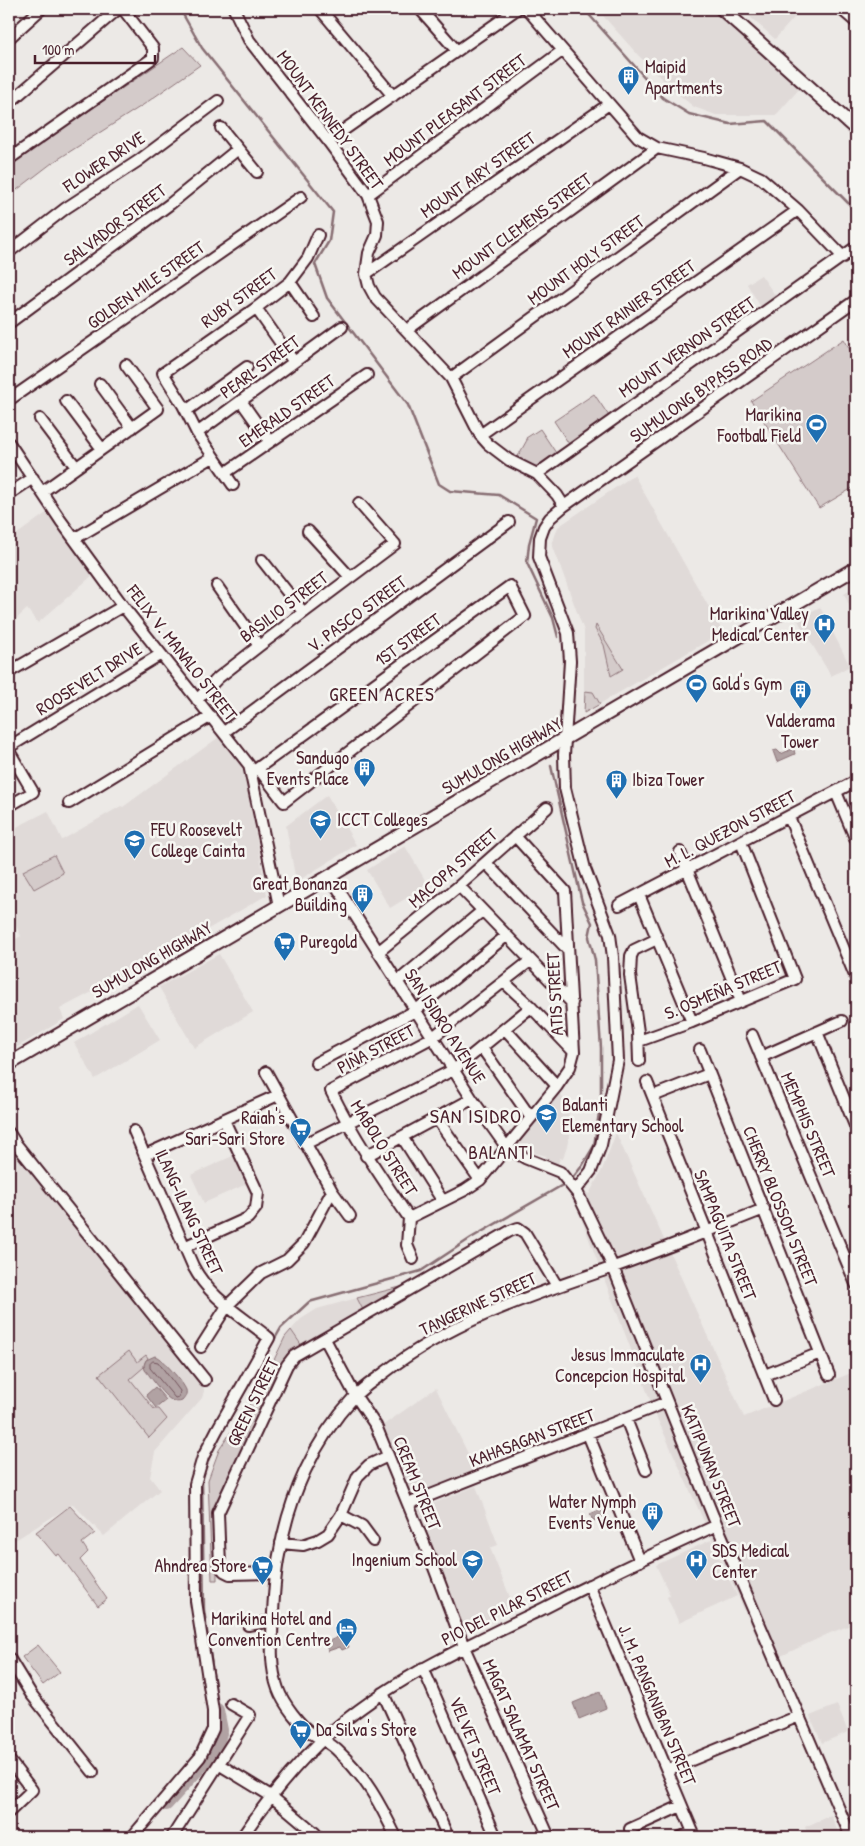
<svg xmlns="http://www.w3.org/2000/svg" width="865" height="1846" font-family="'Patrick Hand',sans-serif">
<rect width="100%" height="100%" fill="#ece9e6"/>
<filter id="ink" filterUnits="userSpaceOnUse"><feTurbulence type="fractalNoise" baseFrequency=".02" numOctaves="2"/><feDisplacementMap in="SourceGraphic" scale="10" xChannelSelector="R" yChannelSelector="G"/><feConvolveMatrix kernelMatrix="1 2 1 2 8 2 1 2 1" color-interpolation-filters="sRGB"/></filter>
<g filter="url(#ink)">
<path fill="#e0dad8" d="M597,9h113l91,78 -25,28h-60l-22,-8 -21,-17 -35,-35z
M741,9h61l-27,30z
M761,275l16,23 -15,11 -15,-25z
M634,475l89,157 -139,81v-82l-32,-87 6,-17z
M49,511l45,63 -56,49 -11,-14 -18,17v-86z
M856,587v32l-12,-25z
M820,607l30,59 -19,10 -34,-57z
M219,737l18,21 8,16 22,121 -92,53 -115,61 4,10 -55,33v-109l12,-7 -12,-24v-81l39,-20 14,29 59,-34 2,1z
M327,795l29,50 -60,37 -10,-56z
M405,846l23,39 -38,23 -23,-38z
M219,954l34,58 -59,36 -35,-61z
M138,1004l22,36 -65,39 -21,-36z
M557,1090l11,15 1,13 4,7 -10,34 -3,-1 -2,6 -13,-4 1,-4 -22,-6 -9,-7z
M616,1133l128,284 112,-46v252l-26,10 -49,23 74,181h-11l-42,-100 -145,-319 -87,-229 5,-3 14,8 13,-24z
M9,1138l194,245 1,8 -2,7 -47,54 -5,25 10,13 -56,46 -31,-32 -64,40z
M237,1154l14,28 -47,21 -13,-28z
M357,1298l7,14 -62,34 -11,-16 10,-11 16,-10z
M436,1388l40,82 -64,28 -30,-72z
M476,1486l22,59 -8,3 24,59 -51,25 -46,-122z
M711,1540l26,56 -58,27 -12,-26 3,-2 -14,-30z
M837,1705l11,27 -26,11 -12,-27z
M831,1815l9,22h-31l-4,-10z"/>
<path fill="#d4cbca" stroke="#8f757a" d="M183,47l17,18 -57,40 -91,58 -43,33v-31z
M844,339l12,21v126l-37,22 -68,-107z
M594,394l15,22 -40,28 -15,-23z
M540,429l16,24 -21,15 -18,-10 10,-18 -1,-2z
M596,625l27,44 -12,7 -7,-31 -9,-16z
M585,691l8,1 7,12 -16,9z
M54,855l9,18 -29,16 -11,-18z
M412,1284l-48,28 -7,-14z
M291,1330l11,16 -15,8 -71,158 1,68h-5l-4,-100 11,-30 42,-63 24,-50z
M129,1351l8,11 9,-7 2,3 -3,4 -1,5 -14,12 24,30h5l8,10 -18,19 -50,-63z
M70,1506l25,27 -13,10 6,9 -8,8 27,39 -9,7 -39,-52 -3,2 -20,-24z
M38,1645l22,27 -17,13 -21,-28z"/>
<path fill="#b1a2a3" stroke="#886e73" d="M792,749l2,1 1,4 -18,8 -4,-11 4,-1 4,4z
M155,1356c7,2 28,26 31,34 1,4 -1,8 -4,11 -14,6 -28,-21 -37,-31l-1,-5 2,-5z
M155,1387l11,13 -10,8 -10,-13z
M602,1509l2,7 -11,5 -3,-7z
M340,1636l2,5 4,-1 3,7 -7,3 -2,-3 -12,4 -3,-8z
M600,1692l6,16 -27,11 -6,-16z"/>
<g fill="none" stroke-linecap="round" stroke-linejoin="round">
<path stroke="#73535b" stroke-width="1" d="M153,1361l5,1 22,29 -1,6 -4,1 -25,-30v-4z"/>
<path stroke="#886e73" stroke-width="2.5" d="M180,9l22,39 131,164 -4,29 -14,23 12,34 81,107 31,79 11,7 49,4 37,23 -7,26 -2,19 26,55 5,19
M584,9l79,89 26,16 41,10 37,-3 89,90
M551,766l31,136 10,21 -3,14 6,23 6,88v52l-7,46 -12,20 -11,14
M216,1443l65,-115 28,-26 112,-31 50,-33 95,-55
M203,1473l8,-21
M202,1478l2,132 13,92"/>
<path stroke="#b1a2a3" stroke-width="14" d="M166,1804l49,-54 6,-20 -4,-20"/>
<defs>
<path id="minor" d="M234,9l15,31 79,101 40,54 10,26 -1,14 -8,18 -3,21 3,12 6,11 76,81 29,57 8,9 21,16 28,14 20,21 7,11
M320,9l73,87
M420,9l37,42
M527,9l111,128 19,11 47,10 36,10 21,10 37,32 45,47
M841,9l15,13
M9,38l32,-29
M9,103l109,-94
M221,128l36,44
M328,141l189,-132
M9,159l144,-101v-10l-30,-39
M368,195l194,-144
M9,252l57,-44 72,-47 80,-60
M366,274l243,-170
M290,282l24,35
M256,308l38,54
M9,323l161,-119 68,-55
M407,330l250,-182
M451,378l289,-210
M100,384l32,44
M9,400l292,-203
M66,401l36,48
M241,401l29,41
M186,411l61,-44
M40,419l36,48
M197,433l145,-106
M480,435l318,-225
M9,443l52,78 62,85 126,159 30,141
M225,473l142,-98
M537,474l319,-227
M233,485l-36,-52 -14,-28 -20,-32 93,-65 34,-26 18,-24 10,-23
M42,492l116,-83 -32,-44
M9,494l24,-16
M308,531l42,46
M74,539l139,-82
M262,560l41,52
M217,586l42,60
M9,672l114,-66
M197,700l21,-22 41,-32 136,-102 -36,-41
M224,732l285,-210
M9,747l152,-93
M9,751l24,41 -24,14
M251,771l7,-3 252,-182 15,30 -241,186 -26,-34
M836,792l20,48
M69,803l142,-87
M789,817l67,161
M680,852l61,149
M486,863l82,87
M330,876l142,223 35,49 18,10 35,14 18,22 35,73 100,249 138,321
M459,886l113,117
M639,895l53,127
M619,905l237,-124
M378,952l81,-66 88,-78
M397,982l85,-71
M504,982l27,25 43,45
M505,1029l52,57
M817,1032l39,96
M752,1035l104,249
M639,1041l53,-19 103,-43 -54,-137
M482,1048l49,70
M700,1050l129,325
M761,1057l81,-36
M639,1061l-1,-29 -8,-57 1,-19 3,-6 23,-11
M316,1063l99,-52 91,-75
M266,1072l66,119 18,25
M647,1082l127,318
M653,1096l56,-22
M437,1119l43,61
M9,1133l7,11 189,236
M402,1137l40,63
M305,1144l150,-75 76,-62
M145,1155l133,-60
M366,1156l106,-57
M576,1190l15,-19 10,-26 17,-85 -5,-103 -3,-22 -25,-66 -20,-81 -1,-33 6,-94 -2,-28 -29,-76 1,-19 4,-11 6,-9 14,-12 292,-206
M409,1218l56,-28 15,-10 77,-94 13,-19 4,-15 -9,-161 -50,-55
M409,1218c-28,-41 -56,-82 -78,-127l102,-54 97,-76
M409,1218l-2,27 6,14
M184,1247l64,-29 8,-10 2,-15 -34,-73
M325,1339l30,56 21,31 57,139 31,82 85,190
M201,1347l26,-41 34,-33 26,-13 17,-17 28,-52
M765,1375l55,-22
M626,1419l20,51
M588,1434l52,127
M408,1504l259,-102
M341,1515l21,11 11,15
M281,1543l22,2 15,-5 10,-6 13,-19 17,-39 11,-11 19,-9
M275,1573l-45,1 -6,-3 -4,-5 -2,-53 69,-148 7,-9 216,-125 8,-3 7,5 32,53
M589,1585l106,252
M248,1625l25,-4
M9,1658l22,36 62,78
M423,1668l73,169
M383,1693l65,144
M9,1760l23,30 -23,22
M220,1765l51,31 44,37 2,4
M667,1770l132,-54
M630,1829l51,-23
M132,1837l68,-80 13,-28v-18l-17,-110 -1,-117 8,-27 14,-27 52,-92c-28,-23 -59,-39 -76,-72l-59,-135
M172,1837l78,-122 -19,-11
M242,1837c25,-37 54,-74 88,-104 59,-52 132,-85 202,-119 20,-9 38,-20 58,-29 41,-21 84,-40 127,-60
M396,1837c-16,-34 -31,-61 -59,-87 -7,-7 -15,-10 -24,-16 -13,-8 -30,-31 -35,-45 -9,-25 -6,-50 -5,-76 1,-20 2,-39 6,-58 10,-58 35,-115 75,-158 9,-10 21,-17 30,-24 67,-52 148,-78 227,-105 51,-18 102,-39 153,-59
M681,1837l12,-5"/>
<path id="major" d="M722,9l134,120
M9,1064l847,-496"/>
</defs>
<use href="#minor" stroke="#4a1f2b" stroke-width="14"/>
<use href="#major" stroke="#4a1f2b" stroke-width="16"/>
<use href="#minor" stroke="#f6f6f2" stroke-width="10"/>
<use href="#major" stroke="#f6f6f2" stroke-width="12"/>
</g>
</g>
<defs>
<symbol id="building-pin" viewBox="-11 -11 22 30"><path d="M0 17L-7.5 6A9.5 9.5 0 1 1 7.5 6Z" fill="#1f6fb2" stroke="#f6f6f2"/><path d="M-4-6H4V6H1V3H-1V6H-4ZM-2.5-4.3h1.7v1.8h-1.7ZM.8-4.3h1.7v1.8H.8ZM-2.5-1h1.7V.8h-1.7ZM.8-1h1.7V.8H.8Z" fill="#fff"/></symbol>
<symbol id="stadium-pin" viewBox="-11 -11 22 30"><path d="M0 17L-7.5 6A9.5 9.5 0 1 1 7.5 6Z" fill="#1f6fb2" stroke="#f6f6f2"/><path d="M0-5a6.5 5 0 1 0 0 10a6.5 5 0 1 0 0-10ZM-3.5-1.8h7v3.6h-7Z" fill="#fff"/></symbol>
<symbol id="hospital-pin" viewBox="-11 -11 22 30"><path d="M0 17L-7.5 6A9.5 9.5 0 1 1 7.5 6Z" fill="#1f6fb2" stroke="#f6f6f2"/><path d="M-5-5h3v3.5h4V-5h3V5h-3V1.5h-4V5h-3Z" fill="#fff"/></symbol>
<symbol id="university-pin" viewBox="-11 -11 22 30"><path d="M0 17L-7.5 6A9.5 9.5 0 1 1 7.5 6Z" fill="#1f6fb2" stroke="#f6f6f2"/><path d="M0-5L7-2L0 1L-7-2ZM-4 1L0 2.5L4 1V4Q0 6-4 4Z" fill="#fff"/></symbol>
<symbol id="school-pin" viewBox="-11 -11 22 30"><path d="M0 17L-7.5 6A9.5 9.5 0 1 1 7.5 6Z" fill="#1f6fb2" stroke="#f6f6f2"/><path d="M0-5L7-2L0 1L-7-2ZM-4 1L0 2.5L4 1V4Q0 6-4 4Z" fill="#fff"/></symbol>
<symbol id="supermarket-pin" viewBox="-11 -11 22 30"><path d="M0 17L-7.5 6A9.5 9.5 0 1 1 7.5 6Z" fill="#1f6fb2" stroke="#f6f6f2"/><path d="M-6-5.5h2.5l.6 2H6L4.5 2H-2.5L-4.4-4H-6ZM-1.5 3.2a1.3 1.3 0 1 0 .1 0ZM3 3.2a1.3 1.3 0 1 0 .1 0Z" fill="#fff"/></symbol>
<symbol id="hotel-pin" viewBox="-11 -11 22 30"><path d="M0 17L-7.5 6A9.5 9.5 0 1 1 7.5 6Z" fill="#1f6fb2" stroke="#f6f6f2"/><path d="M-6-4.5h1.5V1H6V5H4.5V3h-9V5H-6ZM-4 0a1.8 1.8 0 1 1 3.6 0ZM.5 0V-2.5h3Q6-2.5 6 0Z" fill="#fff"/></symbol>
</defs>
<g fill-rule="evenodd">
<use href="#building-pin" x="616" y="64" width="25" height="34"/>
<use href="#stadium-pin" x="804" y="412" width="25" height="34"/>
<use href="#hospital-pin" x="812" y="612" width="25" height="34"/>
<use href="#stadium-pin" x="684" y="672" width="25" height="34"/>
<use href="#building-pin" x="788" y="678" width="25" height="34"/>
<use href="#building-pin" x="352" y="756" width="25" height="34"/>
<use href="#building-pin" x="604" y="768" width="25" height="34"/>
<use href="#university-pin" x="308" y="808" width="25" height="34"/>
<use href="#school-pin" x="122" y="828" width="25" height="34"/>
<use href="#building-pin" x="350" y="882" width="25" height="34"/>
<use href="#supermarket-pin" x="272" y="930" width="25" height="34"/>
<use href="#school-pin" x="534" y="1102" width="25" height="34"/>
<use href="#supermarket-pin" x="288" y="1116" width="25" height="34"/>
<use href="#hospital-pin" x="688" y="1352" width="25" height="34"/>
<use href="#building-pin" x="640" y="1500" width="25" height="34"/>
<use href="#school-pin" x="460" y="1548" width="25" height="34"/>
<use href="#hospital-pin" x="684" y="1548" width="25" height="34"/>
<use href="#supermarket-pin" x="250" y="1554" width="25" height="34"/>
<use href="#hotel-pin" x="334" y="1616" width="25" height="34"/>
<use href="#supermarket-pin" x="288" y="1718" width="25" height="34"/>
</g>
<g text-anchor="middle" stroke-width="5" stroke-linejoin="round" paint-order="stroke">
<g font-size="18" fill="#4a1f2b" stroke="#f6f6f2" text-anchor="end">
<text x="645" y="73" text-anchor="start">Maipid<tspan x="645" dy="21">Apartments</tspan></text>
<text x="801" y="421">Marikina<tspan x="801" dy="21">Football Field</tspan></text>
<text x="809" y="620">Marikina Valley<tspan x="809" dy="21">Medical Center</tspan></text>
<text x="712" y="690" text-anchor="start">Gold's Gym</text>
<text x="800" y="727" text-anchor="middle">Valderama<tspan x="800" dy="21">Tower</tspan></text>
<text x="349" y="764">Sandugo<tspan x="349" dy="21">Events Place</tspan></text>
<text x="632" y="786" text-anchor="start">Ibiza Tower</text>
<text x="337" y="826" text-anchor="start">ICCT Colleges</text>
<text x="151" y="836" text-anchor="start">FEU Roosevelt<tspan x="151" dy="21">College Cainta</tspan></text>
<text x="347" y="890">Great Bonanza<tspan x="347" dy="21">Building</tspan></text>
<text x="300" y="948" text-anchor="start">Puregold</text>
<text x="562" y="1111" text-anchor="start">Balanti<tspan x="562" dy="21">Elementary School</tspan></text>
<text x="285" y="1124">Raiah's<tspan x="285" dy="21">Sari-Sari Store</tspan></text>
<text x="685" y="1361">Jesus Immaculate<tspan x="685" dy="21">Concepcion Hospital</tspan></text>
<text x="636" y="1508">Water Nymph<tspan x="636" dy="21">Events Venue</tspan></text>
<text x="712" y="1557" text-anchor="start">SDS Medical<tspan x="712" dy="21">Center</tspan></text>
<text x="457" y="1566">Ingenium School</text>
<text x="247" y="1572">Ahndrea Store</text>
<text x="331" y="1625">Marikina Hotel and<tspan x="331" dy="21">Convention Centre</tspan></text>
<text x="316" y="1736" text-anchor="start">Da Silva's Store</text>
</g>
<g font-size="18" fill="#4a1f2b" stroke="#f6f6f2">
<text transform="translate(455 110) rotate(-37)" y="6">MOUNT PLEASANT STREET</text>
<text transform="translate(330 120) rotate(54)" y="6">MOUNT KENNEDY STREET</text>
<text transform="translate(104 162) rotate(-34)" y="6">FLOWER DRIVE</text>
<text transform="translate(478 175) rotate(-35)" y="6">MOUNT AIRY STREET</text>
<text transform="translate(115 225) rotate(-37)" y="6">SALVADOR STREET</text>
<text transform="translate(522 226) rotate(-36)" y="6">MOUNT CLEMENS STREET</text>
<text transform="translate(586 260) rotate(-36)" y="6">MOUNT HOLY STREET</text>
<text transform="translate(146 285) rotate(-35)" y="6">GOLDEN MILE STREET</text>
<text transform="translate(239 298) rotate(-36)" y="6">RUBY STREET</text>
<text transform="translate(629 309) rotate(-35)" y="6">MOUNT RAINIER STREET</text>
<text transform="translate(687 347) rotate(-35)" y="6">MOUNT VERNON STREET</text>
<text transform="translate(260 367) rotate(-36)" y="6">PEARL STREET</text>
<text transform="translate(701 390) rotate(-35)" y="6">SUMULONG BYPASS ROAD</text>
<text transform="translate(287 411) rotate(-35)" y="6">EMERALD STREET</text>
<text transform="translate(284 607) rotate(-37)" y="6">BASILIO STREET</text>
<text transform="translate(357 614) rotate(-36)" y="6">V. PASCO STREET</text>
<text transform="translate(408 640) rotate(-36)" y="6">1ST STREET</text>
<text transform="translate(182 653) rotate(52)" y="6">FELIX V. MANALO STREET</text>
<text transform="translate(89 679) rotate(-32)" y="6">ROOSEVELT DRIVE</text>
<text transform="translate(502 756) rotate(-30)" y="6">SUMULONG HIGHWAY</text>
<text transform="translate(730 829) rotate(-28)" y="6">M. L. QUEZON STREET</text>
<text transform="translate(453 868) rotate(-41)" y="6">MACOPA STREET</text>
<text transform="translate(152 960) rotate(-30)" y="6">SUMULONG HIGHWAY</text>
<text transform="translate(723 990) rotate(-23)" y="6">S. OSMEÑA STREET</text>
<text transform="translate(555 994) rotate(-93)" y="6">ATIS STREET</text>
<text transform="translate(445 1026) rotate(57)" y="6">SAN ISIDRO AVENUE</text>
<text transform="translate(376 1049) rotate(-28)" y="6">PIÑA STREET</text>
<text transform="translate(808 1125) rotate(67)" y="6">MEMPHIS STREET</text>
<text transform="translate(384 1148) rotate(58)" y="6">MABOLO STREET</text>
<text transform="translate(780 1206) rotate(68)" y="6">CHERRY BLOSSOM STREET</text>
<text transform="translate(189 1212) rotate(65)" y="6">ILANG-ILANG STREET</text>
<text transform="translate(725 1235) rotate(68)" y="6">SAMPAGUITA STREET</text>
<text transform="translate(478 1304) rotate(-25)" y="6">TANGERINE STREET</text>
<text transform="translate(253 1402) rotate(-64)" y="6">GREEN STREET</text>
<text transform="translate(532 1438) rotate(-21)" y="6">KAHASAGAN STREET</text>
<text transform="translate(711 1466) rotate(68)" y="6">KATIPUNAN STREET</text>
<text transform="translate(417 1483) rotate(68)" y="6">CREAM STREET</text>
<text transform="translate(507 1608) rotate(-27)" y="6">PIO DEL PILAR STREET</text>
<text transform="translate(657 1705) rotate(67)" y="6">J. M. PANGANIBAN STREET</text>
<text transform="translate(521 1735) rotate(66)" y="6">MAGAT SALAMAT STREET</text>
<text transform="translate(475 1746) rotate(67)" y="6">VELVET STREET</text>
</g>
<g font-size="19" letter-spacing="1" fill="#4a1f2b" stroke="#f6f6f2">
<text x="382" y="701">GREEN ACRES</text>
<text x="501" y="1159">BALANTI</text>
</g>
<g font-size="20" letter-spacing="1" fill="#4a1f2b" stroke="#f6f6f2">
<text x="476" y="1123">SAN ISIDRO</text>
</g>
</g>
<rect width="865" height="1846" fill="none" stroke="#f6f6f2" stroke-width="30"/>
<rect x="15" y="15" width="835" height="1816" fill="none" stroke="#4a1f2b" stroke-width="2" filter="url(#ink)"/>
<path d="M35 55v8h120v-8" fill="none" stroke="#4a1f2b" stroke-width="2.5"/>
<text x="42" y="55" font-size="15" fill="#4a1f2b" stroke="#f6f6f2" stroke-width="4" paint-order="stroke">100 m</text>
</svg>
